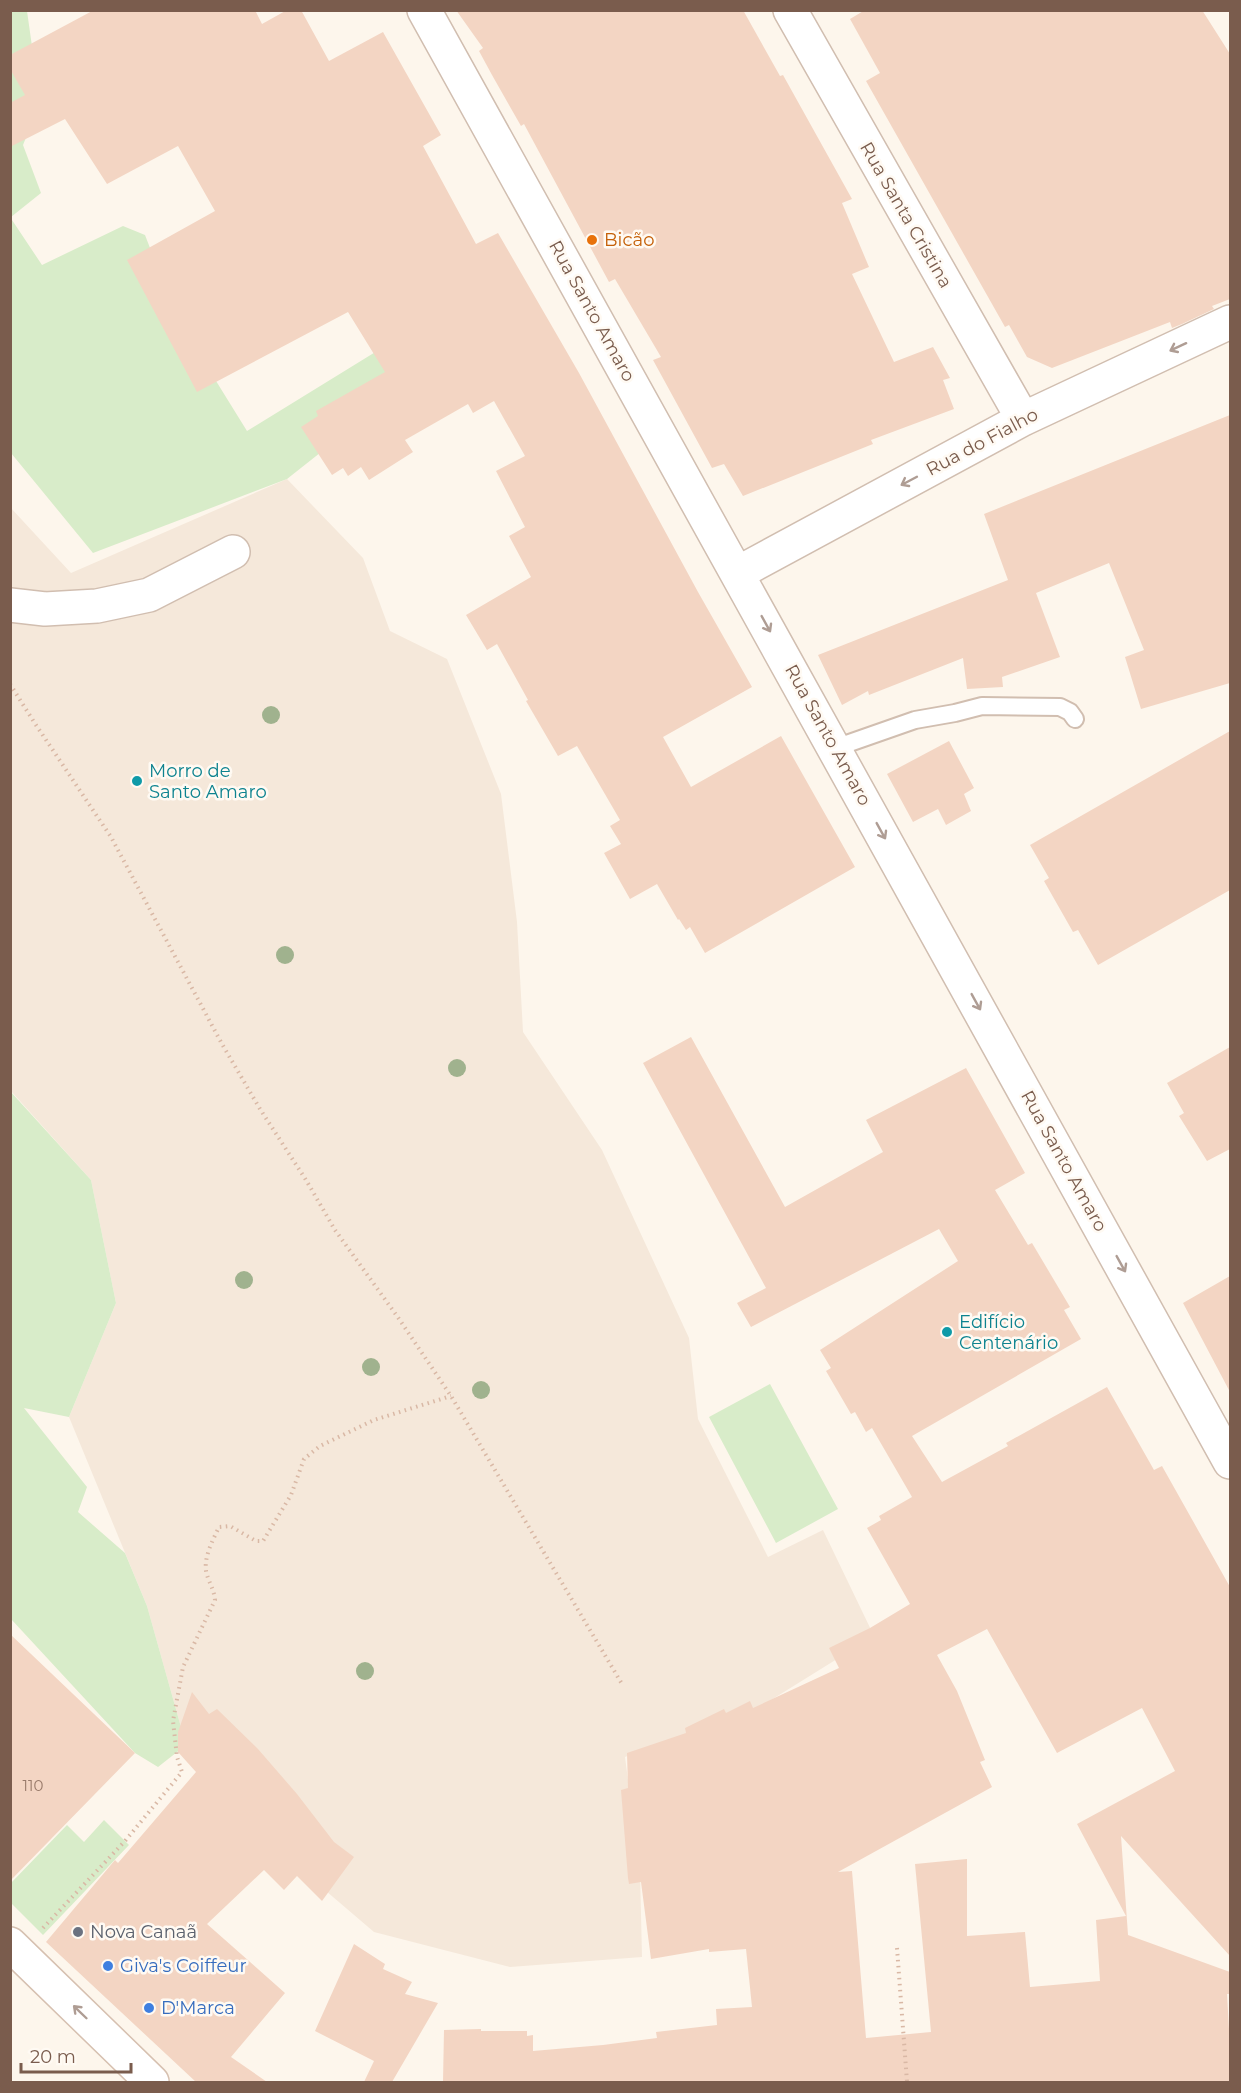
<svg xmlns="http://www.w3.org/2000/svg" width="1241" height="2093" font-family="Montserrat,sans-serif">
<rect width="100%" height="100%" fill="#fdf6ec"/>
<path fill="#f5e8da" d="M287,479l76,79 27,73 57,28 54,135 16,128 6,110 79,118 87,188 9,81 70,138 55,-27 51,106 -111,69 -138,52 15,115 2,85 -132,10 -136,-35 -123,-105 -65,-82 -39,-139 -78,-189 47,-114 -25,-123 -80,-89 -1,-584 61,66z"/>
<path fill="#d8ecc9" d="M11,11h16l13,92 -17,42 18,48 -30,24z
M10,217l32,48 81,-39 22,9 32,83 70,113 143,-88 45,19 -148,117 -194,74 -82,-100z
M10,1091l81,89 25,123 -47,114 -45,-9 63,79 -9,25 47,41 22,53 39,139 -28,22 -23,-14 -124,-134z
M770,1384l68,125 -62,34 -67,-126z
M104,1820l25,25 -86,90 -32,-32v-20l56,-58 17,17z"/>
<path fill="#f3d5c3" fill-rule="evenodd" d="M94,10h161l7,14 25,-14h14l28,51 54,-29 58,103 -18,11 53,98 22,-11 81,140 119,219 54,95 -89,50 28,50 90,-51 74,131 -150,86 -15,-26 -4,3 -7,-11 -1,1 -21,-36 -27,15 -26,-46 17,-9 -11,-18 10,-6 -43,-74 -19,10 -32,-55 2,-1 -31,-56 -10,6 -21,-35 65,-38 -22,-41 16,-9 -29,-56 29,-15 -31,-55 -21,12 -5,-9 -63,36 8,12 -44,28 -8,-13 -13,9 -5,-8 -11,7 -31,-48 17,-11 -2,-5 69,-39 -37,-60 -151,80 -70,-132 88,-49 -37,-65 -71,38 -42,-65 -55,28v-44l15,-8 -15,-26v-14z
M456,10h287l37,66 3,-1 69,124 -10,4 27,64 -17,7 42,88 39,-15 17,31 -7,2 11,29 -83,31 2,4 -130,52 -19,-32 -12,4 -59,-108 8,-3 -46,-78 -6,3 -85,-158 -3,2 -29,-51 -13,-24 4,-3z
M865,10h337l28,44v245l-18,7 2,3 -32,15 -10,4 -2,-6 -118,46 -25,-11 -18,-32 -4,2 -139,-246 14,-8 -30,-54z
M1230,415v268l-89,26 -16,-52 19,-7 -35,-87 -73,30 24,64 -58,20 1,10 -36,2 -4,-31 -94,37 -1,-4 -26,14 -24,-50 190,-75 -24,-66z
M1230,731v159l-132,75 -20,-35 -5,2 -29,-51 5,-3 -19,-33z
M949,741l25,47 -10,6 7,17 -25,14 -8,-16 -25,13 -26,-48z
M691,1037l94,170 98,-55 -17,-32 100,-52 59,105 -30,17 33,55 4,-2 38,64 -6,3 17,29 -169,97 30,46 66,-36 -2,-3 101,-56 47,83 8,-4 68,121v369l-109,-120 7,99 102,37v22h-3l3,52v36h-787l1,-52 37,-1v2h46v5l6,-1v16l70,-6 54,-7 -1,-6 61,-7 -1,-16 36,-2 -6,-58 -37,3v-3l-58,10 -10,-77 -12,2 -1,-6 -7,-88 7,-2 -1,-35 59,-20 -1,-5 39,-19 2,4 24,-12 3,7 86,-40 -10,-20 41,-20 40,-24 -43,-76 14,-8 -2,-4 33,-19 -40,-69 -6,4 -11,-20 -4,2 -25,-43 5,-3 -11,-18 138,-89 -19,-32 -188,98 -14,-24 29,-15 -123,-225zM987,1629l70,124 85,-45 33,63 -98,53 49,92 -30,4 4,61 -70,6 -5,-55 -58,4v-77l-52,5 16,168 -65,6 -14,-167 -14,1 154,-85 -12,-25 5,-2 -28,-69 -20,-36z
M1230,1047v102l-23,12 -28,-45 5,-3 -17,-30z
M1230,1276v116l-47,-89z
M10,1634l125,119 -125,128z
M192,1692l17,22 8,-5 41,40 39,45 37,48 20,15 -32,44 -25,-25 -13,14 -20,-20 -57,54 78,69 -54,64 36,25h-71l-150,-140 69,-82 3,3 78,-91 -18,-20v-20z
M354,1944l31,20 -2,5 29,13 -7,12 33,9 -46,79h-28l10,-21 -59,-30z"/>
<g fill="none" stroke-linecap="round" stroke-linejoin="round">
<defs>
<path id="lane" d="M835,748l80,-28 40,-7 27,-7 78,1 10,5 5,7"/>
<path id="street" d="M424,10l806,1452
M790,10l233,409
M738,573l285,-154 207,-97
M10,605l35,4 52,-3 52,-11 84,-43"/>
<path id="secondary" d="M10,1944l142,138"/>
</defs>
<use href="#lane" stroke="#d1beb0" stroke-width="20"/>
<use href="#street" stroke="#d1beb0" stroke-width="36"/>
<use href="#secondary" stroke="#d6c0b0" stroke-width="36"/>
<path stroke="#d9b8a5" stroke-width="4" stroke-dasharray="1.5 4.5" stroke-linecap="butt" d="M10,684l24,38 77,115 111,207 38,65 46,71 29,50 62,86 54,80 171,288
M43,1928l82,-87 57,-69 -5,-15 -4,-36 10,-54 32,-67c-1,-11 -7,-19 -9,-29 -2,-15 7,-31 13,-44l11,-1 26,15h7l28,-46 13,-36 16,-13 54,-26 77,-24
M897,1948l10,134"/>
<use href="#lane" stroke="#fff" stroke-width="16"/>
<use href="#street" stroke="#fff" stroke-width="33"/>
<use href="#secondary" stroke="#fff" stroke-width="33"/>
</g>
<g fill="#a0b28e">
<circle cx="271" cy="715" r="9"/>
<circle cx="285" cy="955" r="9"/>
<circle cx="457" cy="1068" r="9"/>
<circle cx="244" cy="1280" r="9"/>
<circle cx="371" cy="1367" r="9"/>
<circle cx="481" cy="1390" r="9"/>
<circle cx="365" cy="1671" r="9"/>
</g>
<defs><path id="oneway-shaft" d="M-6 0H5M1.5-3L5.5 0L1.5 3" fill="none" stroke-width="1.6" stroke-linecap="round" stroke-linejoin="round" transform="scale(1.5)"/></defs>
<g stroke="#af9d94">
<use href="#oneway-shaft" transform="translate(1178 347) rotate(155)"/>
<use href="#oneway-shaft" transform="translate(909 481) rotate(152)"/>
<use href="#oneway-shaft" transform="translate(766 624) rotate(61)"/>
<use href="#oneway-shaft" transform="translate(881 831) rotate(61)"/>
<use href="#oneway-shaft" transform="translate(976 1002) rotate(61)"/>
<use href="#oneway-shaft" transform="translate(1121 1264) rotate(61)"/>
<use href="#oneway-shaft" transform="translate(80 2012) rotate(-136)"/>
</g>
<circle fill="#e8710a" stroke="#fffaf3" stroke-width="2" cx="592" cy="240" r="6"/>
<g fill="#0f9aa8" stroke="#fffaf3" stroke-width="2">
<circle cx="137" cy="781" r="6"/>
<circle cx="947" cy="1332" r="6"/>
</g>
<circle fill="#6b7280" stroke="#fffaf3" stroke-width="2" cx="78" cy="1932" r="6"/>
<g fill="#3f7fe0" stroke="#fffaf3" stroke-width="2">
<circle cx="108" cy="1966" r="6"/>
<circle cx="149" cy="2008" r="6"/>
</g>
<g text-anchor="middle" stroke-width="5" stroke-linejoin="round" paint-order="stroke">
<g font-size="15" fill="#987a6a">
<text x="33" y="1791">110</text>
</g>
<g font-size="18" fill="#7a5c4d" stroke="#fffaf3">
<text transform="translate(906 215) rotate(60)" y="6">Rua Santa Cristina</text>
<text transform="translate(592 311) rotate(61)" y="6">Rua Santo Amaro</text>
<text transform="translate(982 442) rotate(-28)" y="6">Rua do Fialho</text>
<text transform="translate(828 735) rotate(61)" y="6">Rua Santo Amaro</text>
<text transform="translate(1064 1161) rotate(61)" y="6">Rua Santo Amaro</text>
</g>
<g font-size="18" fill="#c56008" stroke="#fffaf3" text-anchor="start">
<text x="604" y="246">Bicão</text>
</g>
<g font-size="18" fill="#0d838f" stroke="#fffaf3" text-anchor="start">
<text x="149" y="777">Morro de<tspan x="149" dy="21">Santo Amaro</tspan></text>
<text x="959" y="1328">Edifício<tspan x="959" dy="21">Centenário</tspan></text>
</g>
<g font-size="18" fill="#5b616d" stroke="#fffaf3" text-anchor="start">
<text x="90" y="1938">Nova Canaã</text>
</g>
<g font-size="18" fill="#366cbe" stroke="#fffaf3" text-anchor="start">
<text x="120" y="1972">Giva's Coiffeur</text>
<text x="161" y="2014">D'Marca</text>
</g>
</g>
<rect width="1241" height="2093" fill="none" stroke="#7a5c4d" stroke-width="24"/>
<path d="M21 2063v9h110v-9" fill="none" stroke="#7a5c4d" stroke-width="3"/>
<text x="30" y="2063" font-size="18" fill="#7a5c4d" stroke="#fffaf3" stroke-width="4.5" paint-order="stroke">20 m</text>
</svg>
